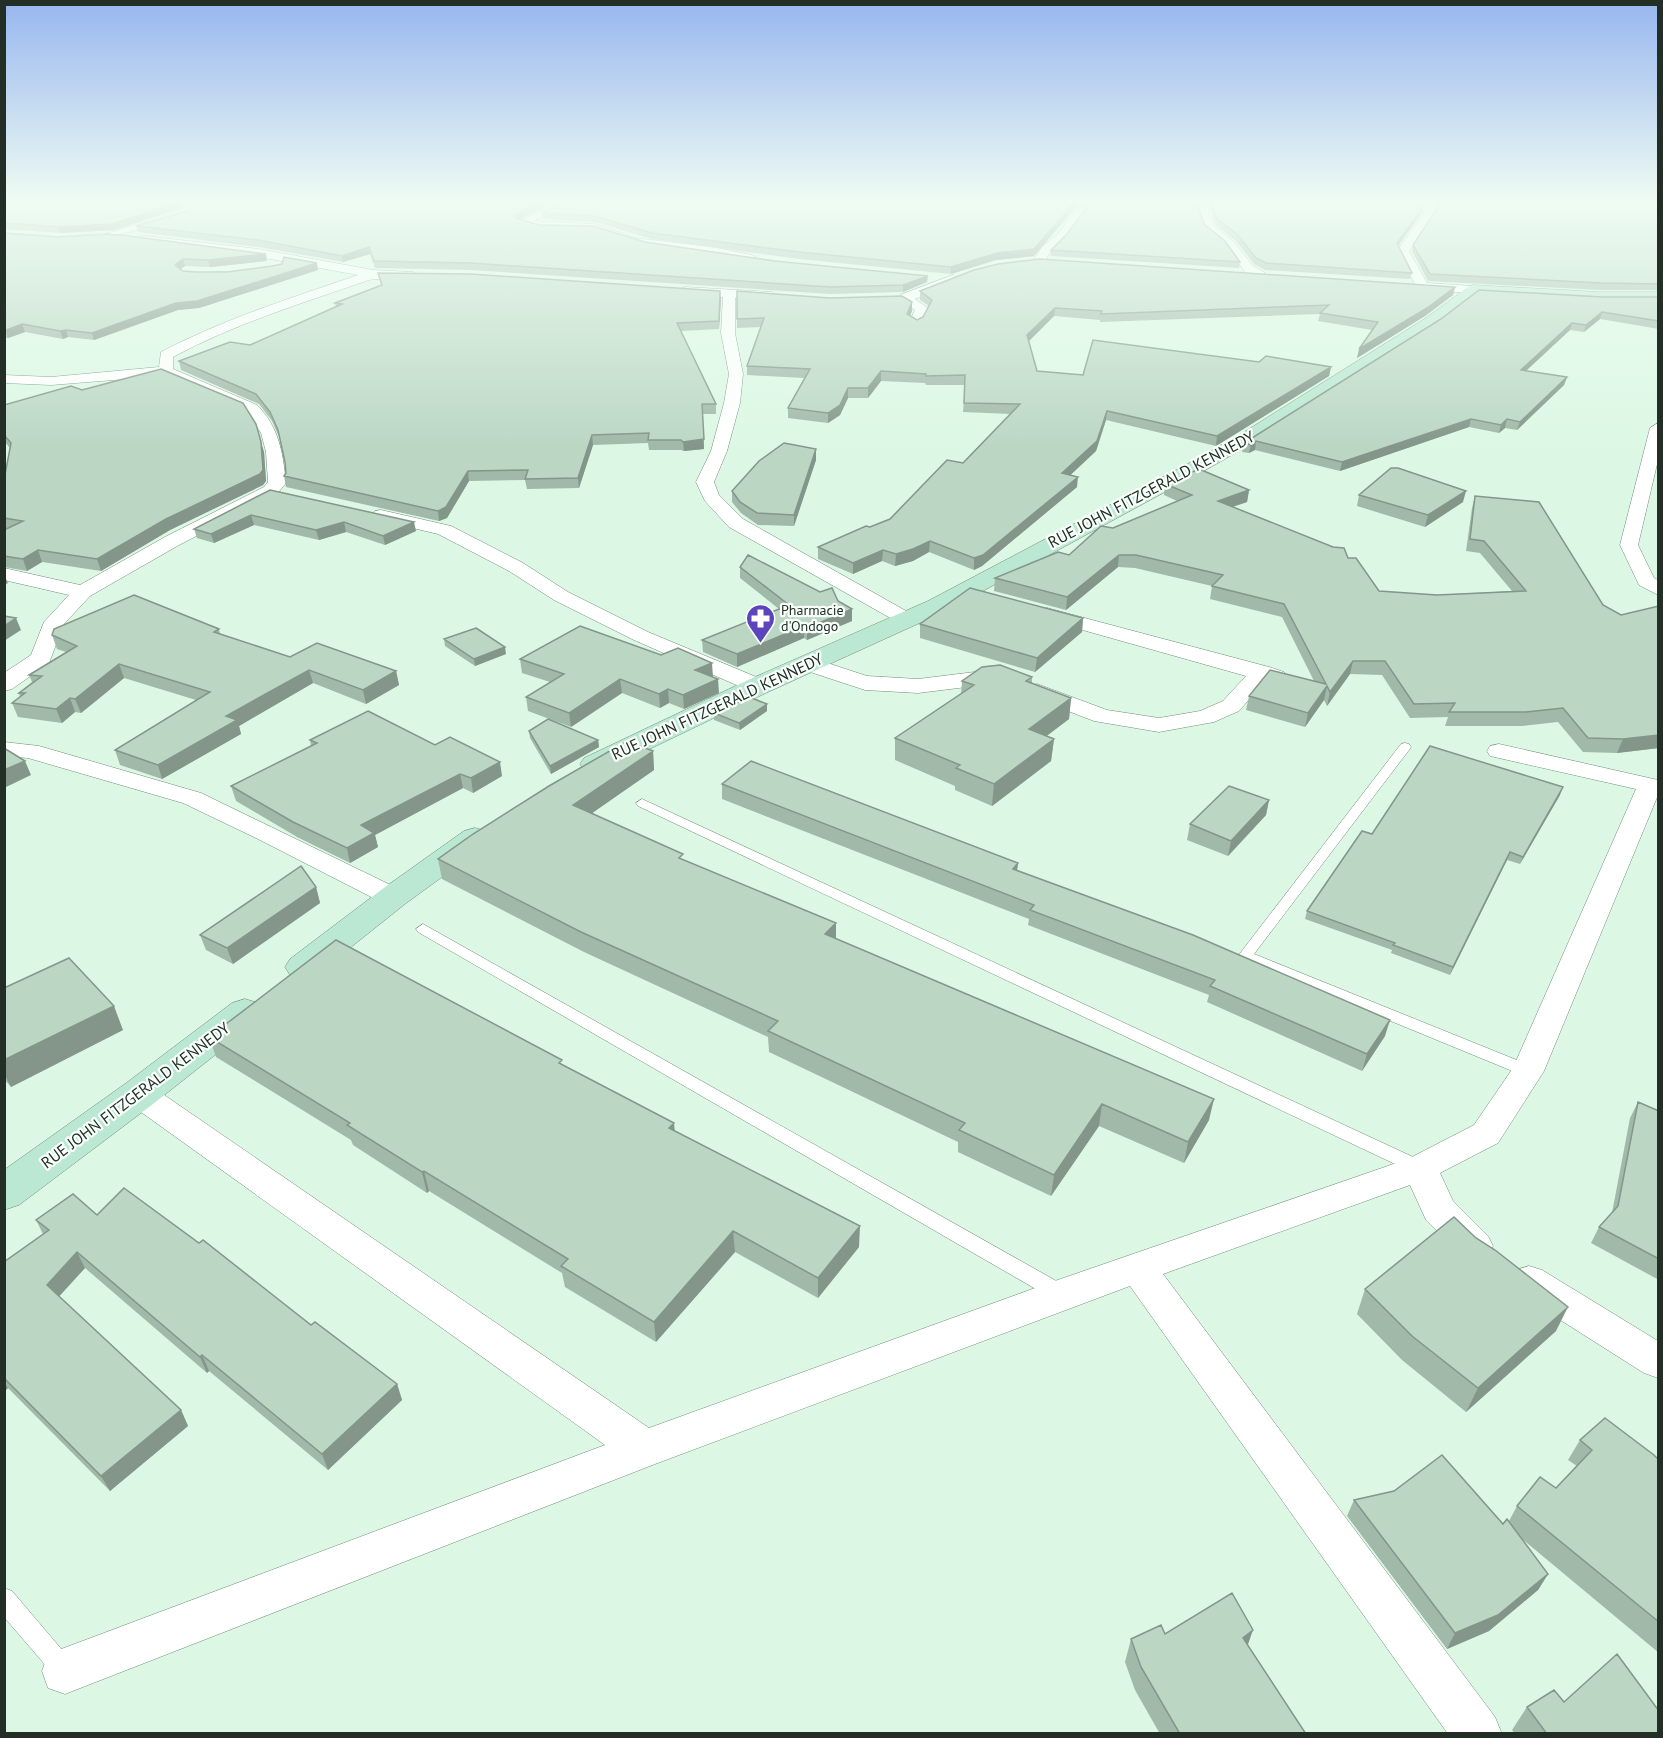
<svg xmlns="http://www.w3.org/2000/svg" width="1663" height="1738" font-family="'PT Sans',sans-serif">
<rect width="100%" height="100%" fill="#dcf8e4"/>
<g fill="none" stroke-linecap="round" stroke-linejoin="round">
<defs>
<path id="lane" d="M1405,743l4,1 2,3 -2,3 -155,204 280,113 2,4 -2,4h-12l-282,-116 -2,-3 163,-212z
M642,799l784,364 3,5 -3,5 -6,2 -6,-2 -776,-367 -2,-3z
M423,924l644,363 2,6 -2,6 -7,2 -7,-2 -635,-367 -2,-3z
M4,1588l8,3 57,67 4,8 -4,8 -8,4 -8,-4 -49,-57z"/>
<path id="street" d="M191,203h12l-15,12 -80,23 -6,-3 78,-24z
M559,203h15l-41,18 62,3 40,14 77,9 40,8 6,4 -6,4 -47,-10 -71,-9 -39,-14 -55,-1 -23,-7z
M1202,203h11l-5,7 6,16 20,16 19,24 11,6v6h-8l-11,-6 -19,-26 -21,-17 -7,-19z
M1426,203h10v6l-27,42 18,32 46,3 6,4 -2,3 -54,-2 -9,-5 1,-2 -18,-33 26,-36z
M1081,208l5,3 -21,28 -14,12 -8,13h-8l-2,-3 9,-14 15,-12 20,-26z
M145,236l114,13 114,21 40,2 6,4c-9,9 -39,-1 -53,5 -66,23 -132,43 -193,76v12l84,36c22,22 26,48 29,78l-10,12 -97,50 -89,51 -26,28 -15,39 -37,26 -8,2v-18l27,-18 13,-33 25,-27 -65,-15v-12l76,17 85,-48 99,-50 4,-5 -2,-30 -5,-19 -14,-22 -83,-35 -113,9 -47,-2v-8l47,2 108,-10 2,-15c63,-33 130,-54 197,-77l-99,-18 -118,-16v-4z
M953,275l6,4 -2,3 -42,17 14,10 -8,16h-10l-2,-3 6,-12 -16,-12 1,-3z
M685,287l87,5 6,4 -6,4 -37,-2v35l8,41 -3,29 -13,48 -13,31 5,13 24,24 172,97 3,4 -3,4 -7,2 -7,-2 -172,-97 -24,-26 -9,-19 15,-31 13,-48 5,-29 -8,-41 2,-36 -42,-3 -2,-3z
M1658,423v37l-20,85 16,33 4,2v15l-19,-10 -19,-40 30,-117z
M381,510l70,16 72,37 45,29 80,40 118,49 3,5 -3,5 -8,2 -8,-2 -116,-51 -80,-40 -45,-29 -71,-37 -63,-15 -3,-4 3,-4z
M1047,608l222,59 15,5 3,5 -3,5 -8,2 -11,-3 -26,30 -25,11 -55,10 -65,-11 -65,-25 -3,-5 3,-5 8,-2 70,26 52,8 41,-7 23,-10 23,-25 -206,-58 -3,-4 3,-4z
M809,657l58,19 51,3 81,-10 8,2 3,5 -3,5 -8,2 -81,10 -53,-3 -64,-21 -3,-5 3,-5z
M4,742l35,4 162,47 202,98 4,6 -4,6 -10,3 -10,-3 -125,-64 -75,-36 -155,-45 -24,-2z
M1499,744l159,36v15l-114,276 -46,72 -58,30 13,28 35,35 5,10 -5,10 -13,5 -13,-5 -36,-36 -16,-35 -247,89 332,443 7,17h-54l-318,-448 -475,178 -590,230 -17,-6 -6,-17 6,-17 557,-209 -478,-343 -4,-8 4,-8 12,-4 12,4 498,342 400,-145 359,-124 66,-34 39,-57 123,-279 -146,-33 -3,-5 3,-5z
M1529,1266l13,4 116,71v37l-14,-5 -128,-81 -6,-11 6,-11z"/>
<path id="secondary" d="M1473,285l127,7h58v10h-58l-124,-7 -38,29 -183,118 -46,26 -263,143 -178,81 -162,78 -11,3 -11,-3 -4,-6 4,-6 164,-78 180,-79 267,-141 46,-26 185,-116 42,-31z
M475,828l11,3 5,7 -5,7 -81,59 -89,71 -13,4 -13,-4 -5,-8 5,-8 91,-69 83,-59z
M245,999l13,4 6,9 -6,9 -105,83 -134,101 -15,5v-40l121,-86 107,-81z"/>
</defs>
<use href="#lane" stroke="#738d7b" stroke-width="1"/>
<use href="#street" stroke="#738d7b" stroke-width="1"/>
<use href="#secondary" stroke="#738d7b" stroke-width="1"/>
<use href="#lane" fill="#fff" fill-rule="evenodd"/>
<use href="#street" fill="#fff" fill-rule="evenodd"/>
<use href="#secondary" fill="#bae8d2" fill-rule="evenodd"/>
</g>
<path fill="#a1b9a9" d="M4,203l175,6 -65,21 -54,3 -56,-4z
M553,203l-34,16 20,6 106,17 282,40 -24,10 -73,2 -359,-24 -96,-2 -5,-14 -27,8 -84,-15 -121,-15 -2,-6 51,-15z
M565,203h635l-2,3 6,18 36,38 -1,6 -188,-12v-6l16,-16 20,-25 -7,-3 -5,2 -41,48 -38,4 -45,14 -152,-15 -147,-20 -57,-17 -52,-3 -1,-6z
M1659,203v87h-59l-172,-9 -16,-30 1,-6z
M1211,204l210,10 -23,32 14,27 -2,6 -145,-9 -11,-6 -18,-23 -20,-16 -5,-15z
M4,233l263,28 -57,6 -25,-1 -4,3 2,2 13,1 122,-2 -119,38 -21,2 -84,30 -26,-3 -5,2 -38,-7 -17,6h-4z
M378,273l343,26 -2,30 -38,2 35,73v10h-13l1,35 -20,2 -3,-1h-32l-1,-7 -55,2 -14,43 -52,1 -2,-9 -56,1 -22,37 -8,3 -153,-34 -2,-11 2,-3 -1,-11 -5,-23 -8,-18 -13,-17 -78,-34 -2,-9 71,-16 86,-38 -1,-4 46,-18z
M1455,287l-2,8 -28,21 -68,42 15,-28 -54,-9 2,-7 -220,8v-2l-46,-4 -25,25 8,30 46,4 176,-13 72,5 -2,9 -113,70 -110,-26 -10,31 -26,24 7,12 -95,79 -8,4 -45,-18 -16,9 -18,5 -13,-5 -29,13 -35,-15v-12l72,-28 73,-56 48,-49 -48,-2 2,-27h-39l-1,-2 -44,-2 -13,17h-20l-8,17 -12,8 -40,-5v-10l16,-30 -57,-3v-9l14,-39 -24,1v-37l93,7 82,4v9l-2,5 7,4 6,-3 6,-11 -9,-6v-9z
M1602,297h57v32l-59,-10 -16,13 -14,-2 -44,41 41,6 -3,8 -47,45 -12,-2 -6,5 -30,-6 -129,44 -85,-21 -6,3 -7,-1 2,-9z
M82,390l182,62 2,29 -3,4 -93,45 -69,41 -59,-9 -15,9 -23,-4v-37l3,-1h-3v-49l6,-32 -6,-7v-36z
M816,460l-22,66 -36,-1 -17,-12 -9,-11v-11z
M1165,484l84,6 -2,12 -14,5 115,51 31,33 58,4 75,-4 -32,-38 -14,-2 6,-43 3,-12 184,252 -42,5 -34,-1 -25,-30 -36,4h-77l3,-9 -38,1 -28,-43 -32,-1 -23,32 -3,-6 -19,27 -59,-17 3,-14 65,-15 -32,-64 -72,-18 2,-13 -77,-18 -17,-1 -52,43 -72,-19 1,-13 74,-23 44,-27 64,-27 -13,-6z
M270,490l146,41 -31,14 -39,-13 -27,8 -65,-15 -40,18 -17,-5 -3,-9z
M1359,495l104,7 -38,25 -68,-21z
M740,567l98,34 14,8v12l-45,19 -3,-2 -67,29 -34,-15 -1,-12 77,-31 -39,-31z
M1083,618l-1,14 -47,40 -115,-34v-14z
M219,629l1,5 70,23 106,14 3,14 -33,19 -53,-21 -74,43 2,8 -79,45 -42,-14 -5,-15 81,-50 -72,-22 -43,35 -6,-1 -13,11 -44,-6 -6,-14 8,-6 -1,-4 13,-11 -3,-7 37,-23 -9,-3 -5,-14z
M444,639l62,15 -31,12 -30,-20z
M520,659l193,18 6,16 -35,16 -15,-6 -9,5 -38,-15 -51,34 -43,-16 -2,-14 24,-15 -28,-9z
M1032,677v6l39,15 -2,21 -23,17 8,3 -3,22 -59,45 -37,-16v-4l-60,-26v-22l66,-44 1,-13z
M767,704v7l-27,19 -26,-10v-7z
M529,731l69,9 1,7 -48,27 -21,-36z
M310,740l125,5 67,31 -29,17 -10,-5 -88,47 3,12 -28,16 -53,-26 -61,-36 -5,-15 80,-40z
M653,751l1,19 -62,43 91,47 153,63v16l373,181 -25,43 -85,-37 -48,70 -93,-44v-10l-189,-90 -1,-15 -184,-85 -142,-73 -4,-20z
M722,784l296,79 -1,7 368,166 -23,35 -155,-69 2,-7 -181,-70 1,-6 -307,-120z
M1560,795l-40,69 -13,-4 -57,115 -59,-22 1,-3 -87,-31 2,-8 65,-77z
M1269,800l-3,15 -38,41 -41,-16 3,-16z
M316,887l4,16 -87,61 -27,-14 -6,-15z
M4,988l119,42 -112,57 -7,-8z
M209,1037l354,28 112,66 184,116 -41,51 -83,-46 -79,90 -91,-55 -3,-14 -133,-82 -2,2 -74,-48 -2,-5 -135,-83z
M1638,1102l21,9v169l-68,-37 8,-16 13,-14 18,-95z
M97,1215l102,28 112,82 86,59 5,16 -74,70 -119,-99 -2,2 -122,-105 -26,28 122,114 7,16 -78,65 -102,-103 -2,2 -2,-2v-126l39,-28 -7,-14z
M1365,1289l191,42 -90,81 -64,-52 -45,-46z
M1580,1440l79,20v193l-138,-115 27,36 -10,16 -49,41 -42,18 -100,-133 7,-16 149,24 6,-3 8,-15 39,-18 21,-22 -9,-6z
M1165,1634l83,12 58,88h-146l-25,-44 -10,-28 6,-23z
M1564,1702l95,32h-144l-3,-4 15,-23z"/>
<path fill="#839689" d="M176,203h11l-8,6 -65,21 -54,3 -2,-6z
M540,203h13l-38,18 -1,-6z
M1074,203h7l-1,3 -5,2 -41,48 -38,4 -45,14v-7z
M1424,203l-3,11 -26,36 2,-7z
M369,247l1,7 -27,8 -1,-6z
M266,254l1,7 -57,6 -2,-7z
M183,259l2,7 -8,5 -2,-6z
M317,263l1,7 -119,38 -21,2 -84,30 -2,-7 84,-30z
M928,276l-1,6 -24,10v-7z
M1455,287l-2,8 -28,21 -68,42 2,-9z
M720,291l1,8 -2,30v-8z
M912,302v9l-5,12v-9z
M1055,308l-1,8 -28,28 1,-9z
M1602,312l-2,7 -16,13 2,-7z
M1572,323l-2,7 -51,47 2,-7z
M22,324l3,8 -17,6 -2,-7z
M66,330l2,7 -5,2 -3,-8z
M1331,367l-2,9 -113,70 1,-10z
M881,371v10l-13,17v-10z
M1567,377l-3,8 -47,45 3,-8z
M848,388v10l-8,17 -12,8v-10z
M702,404l2,45 -20,2 -1,-9z
M1107,411l-1,9 -10,31 -35,33 1,-11z
M1471,419l-2,8 -129,44 2,-9z
M1507,419l-2,9 -6,5 2,-8z
M592,435l1,10 -14,43 -1,-10z
M1256,441l-1,9 -6,3 2,-8z
M261,442l3,10 2,29 -3,4 -93,45 -69,41 -4,-12z
M816,449v11l-22,66v-11z
M468,471l1,10 -22,37 -8,3 -1,-10z
M1078,477l-1,10 -95,79 -8,4v-12z
M1249,490l-2,12 -31,10 2,-11z
M1466,491l-3,11 -38,25 3,-12z
M251,515l3,10 -40,18 -3,-9z
M344,522l2,10 -27,8 -3,-10z
M414,522l2,9 -31,14 -2,-9z
M930,541l-1,11 -16,9 -18,5 1,-12z
M38,550l4,12 -15,9 -4,-12z
M883,550l-1,11 -29,13v-11z
M1119,555l-1,12 -52,43 1,-13z
M4,575l4,8 -4,2z
M852,609v12l-45,19v-12z
M16,618l5,12 -17,11v-15z
M1083,618l-1,14 -47,40 2,-14z
M804,626v12l-67,29v-13z
M505,647l1,7 -31,12 -1,-7z
M1353,661l-3,13 -23,32 3,-14z
M712,663l1,14 -18,-7z
M119,664l5,14 -43,35 -6,-14z
M309,670l4,13 -74,43 2,8 -79,45 -4,-14 68,-49z
M396,671l3,14 -33,19 -3,-14z
M620,679l2,14 -51,34 -2,-14z
M718,679l1,14 -35,16 -1,-14z
M1327,686l-3,14 -19,27 3,-14z
M668,689l1,14 -9,5 -1,-14z
M70,698l5,14 -13,11 -6,-14z
M1071,698l-2,21 -42,32 2,-22z
M767,704v7l-27,19 -1,-7z
M1659,735v13l-42,5 6,-14z
M1054,739l-3,22 -59,45 2,-22z
M598,740l1,7 -48,27 -1,-8z
M653,751l1,19 -79,55 -2,-20z
M25,761l6,14 -27,13v-18z
M500,762l2,14 -29,17 -2,-15z
M460,774l3,14 -88,47 3,12 -28,16 -3,-15 14,-23z
M1563,787l-3,8 -40,69 3,-7z
M1269,800l-3,15 -38,41 3,-15z
M1510,852l-3,8 -57,115 3,-8z
M1018,863l-2,15 -3,-9z
M316,887l4,16 -87,61 -6,-16z
M836,923v21l-11,-10z
M114,1006l9,24 -112,57 -7,-14v-13z
M1390,1020l-5,16 -23,35 5,-17z
M1214,1099l-5,21 -25,43 4,-21z
M1102,1104l-3,22 -48,70 3,-21z
M674,1123l2,20 -7,-15z
M424,1171l5,20 -2,2 -5,-21z
M860,1226l-1,21 -41,51v-20z
M733,1231l2,21 -79,90 -2,-20z
M77,1252l8,16 -30,33 -8,-16z
M1568,1307l-12,24 -90,81 12,-24z
M202,1355l7,16 -2,2 -7,-16z
M4,1382l4,6 -2,2 -2,-3z
M397,1384l5,16 -74,70 -6,-16z
M181,1410l7,16 -78,65 -9,-15z
M1548,1574l-10,16 -49,41 -42,18 8,-16z
M1253,1630l-8,23 -2,-15z"/>
<path fill="#bbd7c4" stroke="#839689" stroke-width="1.5" d="M4,203h172l-64,21 -54,3 -54,-4z
M197,203h343l-26,12 2,3 23,7 54,1 52,16 129,19 154,15 -25,9 -73,2 -360,-24 -96,-2 -5,-14 -27,9 -84,-16 -122,-14 51,-15z
M565,203h509l-40,46 -37,4 -46,14 -152,-15 -147,-19 -58,-17 -52,-3z
M1088,203h109l7,21 21,17 15,21 -189,-12 16,-16 21,-28z
M1212,203h212l-2,5 -25,35 15,30 -146,-10 -10,-5 -19,-24 -20,-15 -6,-15z
M1438,203h221v81l-57,-1 -172,-9 -17,-29 23,-35z
M4,233l54,4 48,-3 23,2 137,18 -58,6 -25,-1 -8,6 8,6 13,1h31l45,-6 10,-2 2,-7 33,6 -120,38 -21,2 -84,30 -26,-3 -6,1 -38,-7 -18,7z
M1040,259l415,28 -28,21 -68,41 19,-27 -58,-9 9,-8 -228,9 1,-3 -47,-3 -28,27 10,36 46,4 10,-35 166,22 7,-6 65,11 -114,69 -110,-25 -10,30 -35,32 16,4 -95,78 -9,3 -44,-17 -17,8 -17,5 -13,-4 -30,13 -35,-16 48,-21 4,1 20,-8 57,-59 16,3 57,-59 -56,-1 1,-28 -39,1v-2l-45,-3 -13,17h-20l-8,17 -12,8 -40,-5 22,-39 -63,-3 17,-48 -27,1v-28l93,7 72,-2 10,6 -5,12 10,6 6,-3 9,-17 -12,-9 54,-21 24,-6z
M378,273l92,1 250,17 -1,30 -42,2 39,81h-14l2,35 -21,3 -2,-2h-33l1,-7 -57,2 -14,43 -53,1 3,-9 -60,1 -22,36 -8,4 -154,-35 2,-3 -1,-11 -7,-32 -8,-18 -14,-18 -77,-33 51,-19 20,3 92,-41 -7,-1 47,-18z
M1479,290l123,7h57v24l-57,-9 -16,13 -14,-2 -51,47 46,7 -47,45 -13,-3 -6,6 -30,-6 -129,43 -86,-21 -5,4 -7,-2 197,-124z
M161,369l82,34 13,21 5,18 2,28 -3,4 -94,45 -69,40 -59,-9 -15,9 -19,-3v-26l19,-9 -19,-3v-38l7,-37 -7,-8v-30l67,-19 11,4z
M784,443l32,6 -22,66 -37,-2 -17,-11 -8,-11 27,-30z
M1391,468h7l68,23 -38,24 -69,-20z
M1199,469l50,21 -31,11 115,46 11,1 4,10h8l23,33 58,4 89,-4 -42,-50 -14,-2 5,-43 64,6 64,103 18,10 38,-9v129l-36,4 -35,-1 -25,-30 -37,4h-77l6,-9 -41,1 -29,-43h-32l-23,31 -3,-6 -19,27 -59,-17 21,-26 56,14 -42,-80 -72,-18 11,-11 -87,-20h-17l-52,42 -72,-19 63,-26 11,3 32,-29 12,2 79,-33 -27,-11z
M270,490l144,32 -31,14 -39,-14 -28,8 -65,-15 -40,19 -17,-5z
M748,555l72,37 12,-4 6,13 14,8 -45,19 -3,-2 -67,28 -35,-14 87,-35 -49,-38z
M970,588l113,30 -46,40 -117,-34z
M134,595l85,34 -5,3 76,25 27,-14 79,28 -33,19 -54,-20 -83,46 11,4 -79,45 -43,-15 95,-58 -91,-28 -44,35 -5,-1 -14,11 -44,-6 13,-10h-6l23,-17 -13,-1 48,-29 -25,-11 2,-6z
M4,616l12,2 -12,8z
M580,626l81,29 17,-7 34,15 -17,7 23,9 -35,16 -15,-6 -9,5 -39,-15 -51,34 -43,-16 38,-23 -44,-15z
M476,628l29,19 -31,12 -30,-20z
M1000,665l32,12 -6,4 45,17 -42,31 25,10 -60,45 -38,-16 4,-3 -65,-27 79,-53 -12,-4 20,-14z
M749,697l18,7 -28,19 -25,-10z
M368,711l67,34 15,-8 50,25 -29,16 -11,-4 -99,51 13,8 -27,15 -54,-26 -62,-36 86,-43 -7,-3z
M548,719l50,21 -48,26 -21,-35z
M627,741l26,10 -80,54 110,49 -4,4 157,65 -11,11 389,165 -26,43 -86,-38 -48,71 -95,-45 6,-7 -197,-92 10,-10 -197,-89 -143,-73 35,-25 76,-48z
M1430,746l133,41 -40,70 -13,-5 -57,115 -60,-22 2,-2 -88,-32 55,-80 10,3z
M4,748l21,13 -21,9z
M751,761l267,102 -5,6 180,66 197,85 -23,34 -157,-68 5,-6 -185,-70 4,-5 -312,-121z
M1229,786l40,14 -38,41 -41,-17z
M301,866l15,21 -89,61 -27,-13z
M336,940l226,120 -3,3 115,60 -5,5 191,98 -42,52 -85,-47 -79,91 -93,-56 7,-7 -144,-88 -2,1 -75,-47 3,-2 -141,-86z
M69,958l45,48 -110,54v-72z
M1638,1102l21,9v148l-60,-32 19,-21z
M124,1188l75,55 4,-3 108,85 4,-3 82,62 -75,70 -120,-99 -2,2 -123,-105 -30,33 134,125 -80,66 -97,-98v-116l45,-32 -13,-10 37,-26 24,21z
M1454,1217l22,21 19,12 73,57 -90,81 -66,-52 -47,-47z
M1605,1418l49,37 5,5v162l-142,-116 23,-29 16,11 36,-38 -12,-10z
M1442,1455l61,69 4,-5 41,55 -50,41 -43,18 -101,-133 40,-9z
M1232,1593l21,37 -10,8 63,96h-126l-39,-67 -10,-28 30,-14 4,9z
M1617,1654l42,57v23h-112l-20,-27 27,-17 10,12z"/>
<linearGradient id="sky" x2="0" y2="1"><stop stop-color="#97b6ef"/><stop offset="0.45" stop-color="#effcf3"/><stop offset="1" stop-color="#effcf3" stop-opacity="0"/></linearGradient>
<rect width="1663" height="447" fill="url(#sky)"/>
<defs>
<symbol id="pharmacy-pin" viewBox="-11 -11 22 30"><path d="M0 17L-7.5 6A9.5 9.5 0 1 1 7.5 6Z" fill="#5b44bc" stroke="#f9fffb"/><path d="M-2-6h4v4h4v4h-4v4h-4v-4h-4v-4h4Z" fill="#fff"/></symbol>
</defs>
<g fill-rule="evenodd">
<use href="#pharmacy-pin" x="744" y="602" width="33" height="45"/>
</g>
<g text-anchor="middle" stroke-width="4.5" stroke-linejoin="round" paint-order="stroke">
<g font-size="14" fill="#232e26" stroke="#f9fffb" text-anchor="start">
<text x="781" y="615">Pharmacie<tspan x="781" dy="16">d'Ondogo</tspan></text>
</g>
<g font-size="16" fill="#232e26" stroke="#f9fffb">
<text transform="translate(1151 489) rotate(-28)" y="6">RUE JOHN FITZGERALD KENNEDY</text>
<text transform="translate(717 706) rotate(-25)" y="6">RUE JOHN FITZGERALD KENNEDY</text>
<text transform="translate(135 1095) rotate(-37)" y="6">RUE JOHN FITZGERALD KENNEDY</text>
</g>
</g>
<rect width="1663" height="1738" fill="none" stroke="#232e26" stroke-width="12"/>
</svg>
